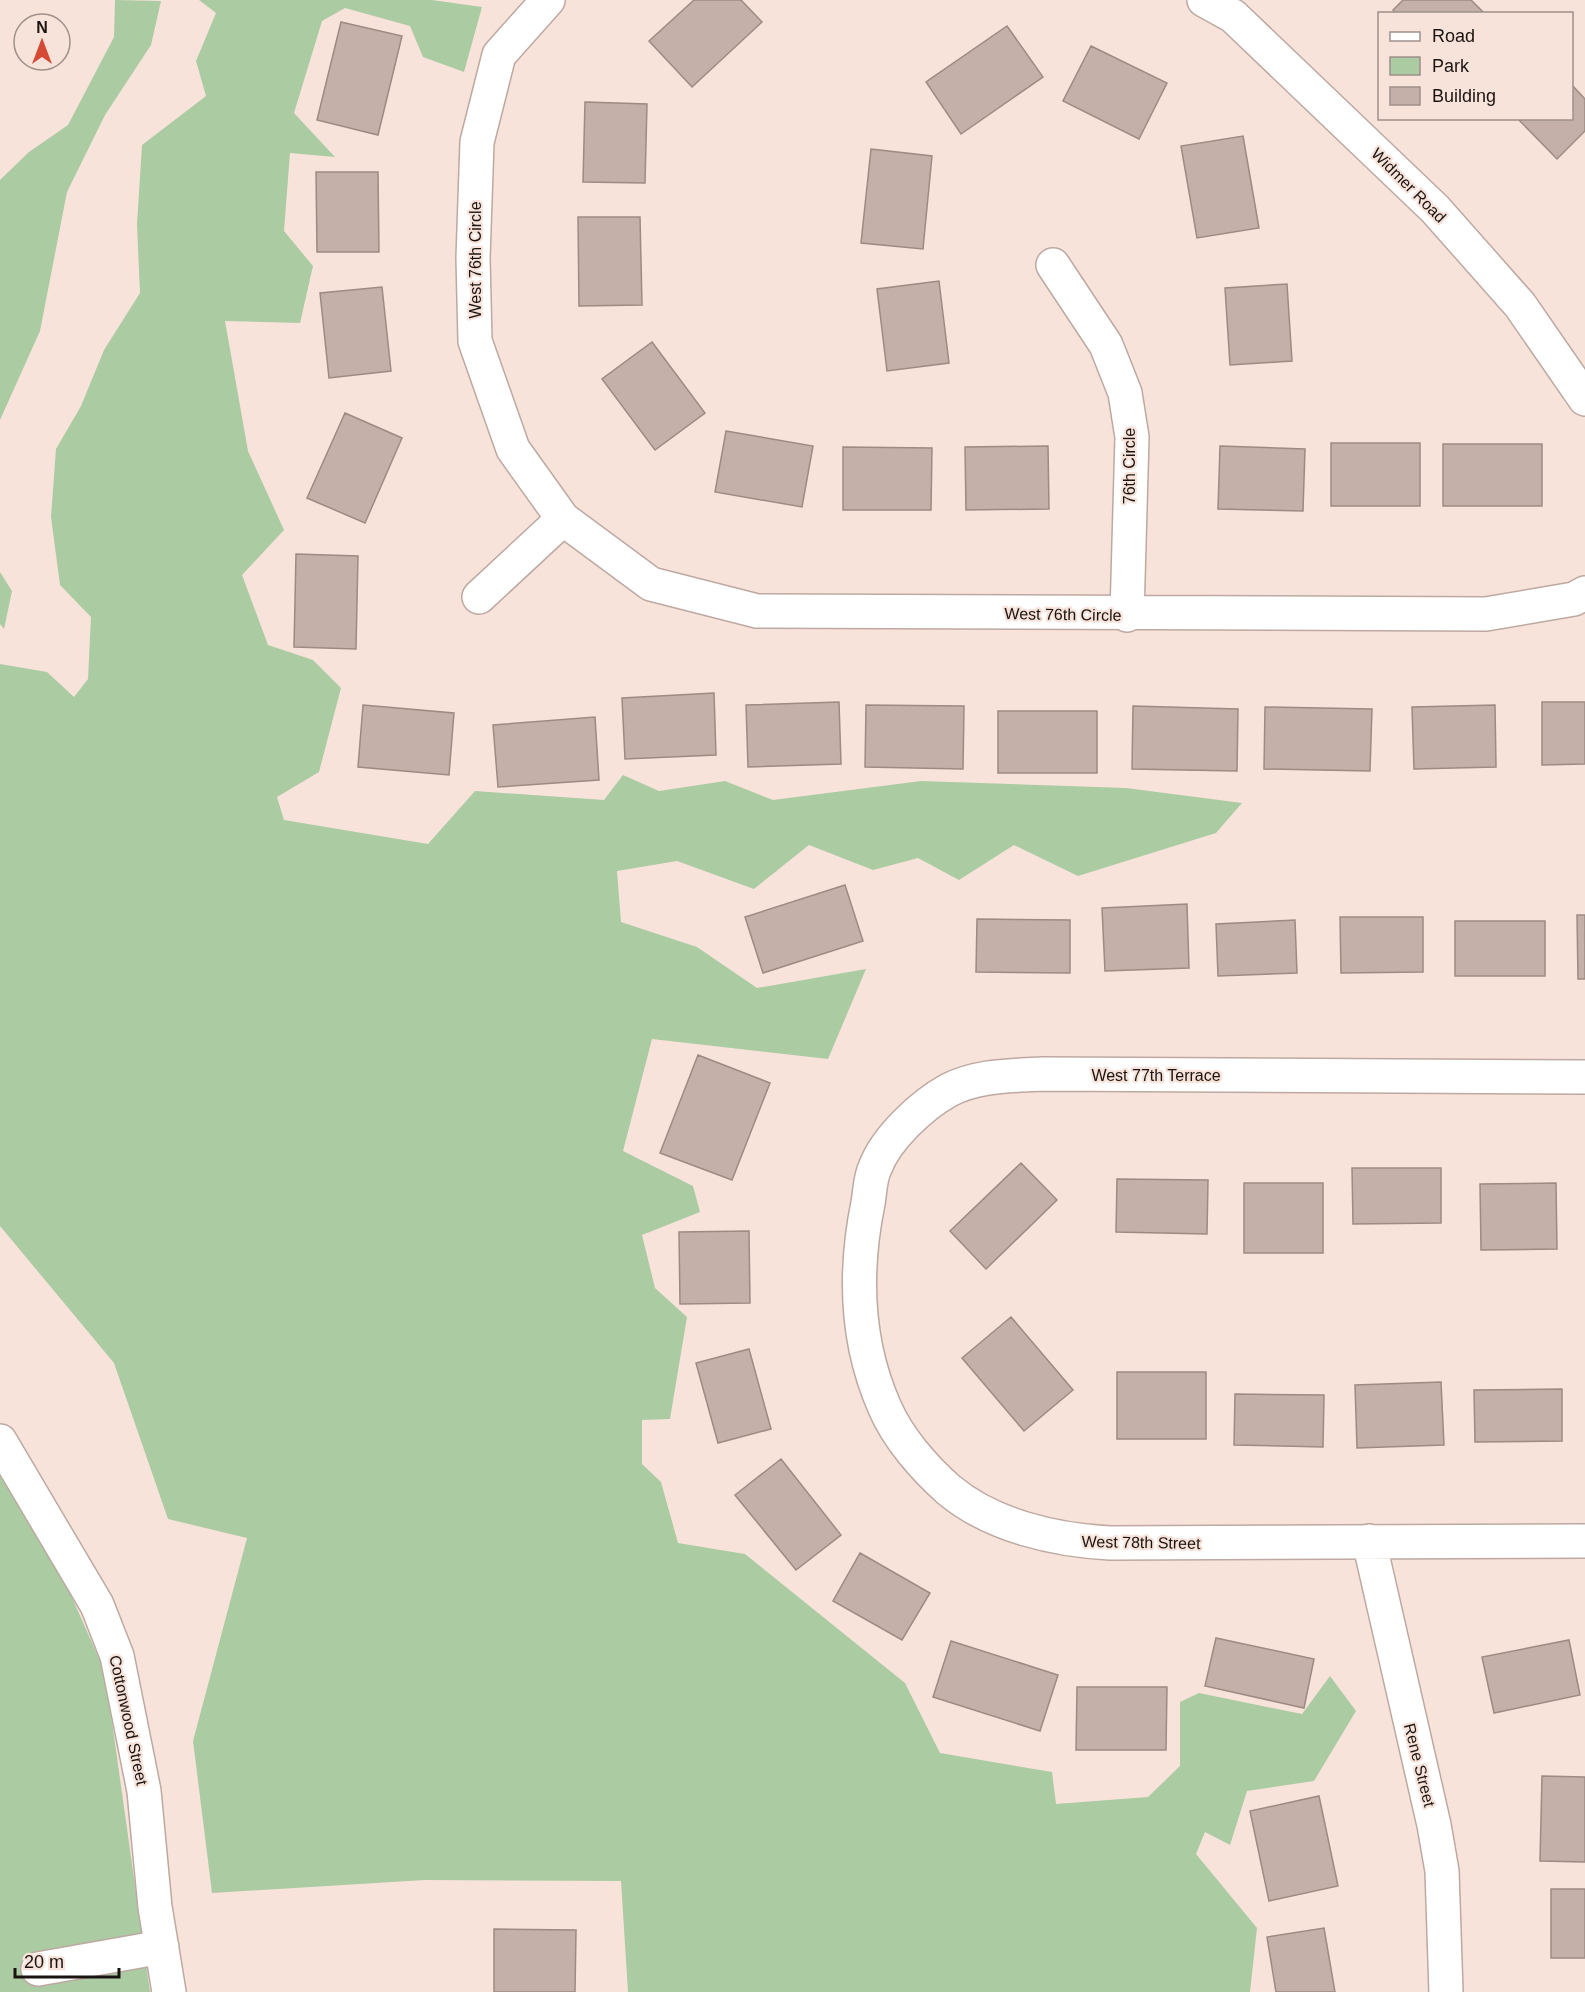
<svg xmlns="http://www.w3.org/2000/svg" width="1585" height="1992" font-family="Helvetica,sans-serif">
<rect width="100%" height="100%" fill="#f8e3db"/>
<path fill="#abcba2" d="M115,0l46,1 -10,44 -46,70 -38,77 -27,139 -40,89v-240l29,-28 39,-27 46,-88z
M199,0h233l50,7 -18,65 -41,-15 -13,-31 -65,-18 -23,13 -28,92 41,44 -45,-4 -6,78 29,35 -13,57 -75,-2 23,130 36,79 -42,45 26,70 45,15 28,28 -22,84 -42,25 7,23 144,24 47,-53 129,9 19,-25 36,16 66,-10 48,19 148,-19 205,7 116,15 -26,30 -138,43 -64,-31 -55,35 -41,-22 -45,12 -64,-25 -55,44 -77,-28 -60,10 4,51 76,25 60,41 109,-19 -38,90 -176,-20 -29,112 70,35 7,26 -58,23 13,53 32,29 -17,102 -28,1v44l19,18 17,61 67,11 160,129 35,70 112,19 4,32 92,-7 32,-31v-64l19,-9 103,21 28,-38 26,35 -42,70 -67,10 -17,54 -25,-13 -9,22 61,74 -7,64h-622l-7,-111 -196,-1 -213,13 -19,-152 54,-203 -79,-19 -54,-156 -114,-137v-562l47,8 27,25 14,-18 3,-62 -31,-32 -9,-68 5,-68 25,-43 23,-56 36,-57 -3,-69 5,-79 64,-49 -10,-35 20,-48z
M0,572l12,19 -8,38 -4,-5z
M0,1475l66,109 39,88 45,320h-150z"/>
<path fill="#c5b0a9" stroke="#9d8a82" stroke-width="1.5" d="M694,0h47l21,22 -70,65 -43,-46z
M1403,0h68l14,14h-89l-3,-4z
M341,22l61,14 -24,99 -61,-15z
M1007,26l36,51 -82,57 -35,-52z
M1091,46l76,37 -28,56 -76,-38z
M1572,85l13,14v32l-28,28 -40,-41h55z
M585,102l62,2 -2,79 -62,-1z
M1243,136l16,92 -62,10 -16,-92z
M871,149l61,7 -9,93 -62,-6z
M316,172h62l1,80h-62z
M578,217h62l2,88 -63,1z
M939,281l10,82 -62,8 -10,-82z
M1287,284l5,77 -62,4 -5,-77z
M382,287l9,84 -62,7 -9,-85z
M652,342l53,71 -50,37 -53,-71z
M345,413l57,25 -37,85 -58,-25z
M726,431l87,15 -11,61 -87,-15z
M1331,443h89v63h-89z
M1443,444h99v62h-99z
M1048,446l1,63 -83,1 -1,-63z
M1220,446l85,3 -2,62 -85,-2z
M843,447l89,1 -1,62h-88z
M296,554l62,2 -2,93 -62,-2z
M714,693l2,62 -91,4 -3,-61z
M839,702l2,62 -93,3 -2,-62z
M1542,702h43v62l-43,1z
M363,705l91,8 -5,62 -91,-8z
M866,705l98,1 -1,63 -98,-2z
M1495,705l1,62 -82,2 -2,-62z
M1133,706l105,3 -1,62 -105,-2z
M1265,707l107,2 -2,62 -106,-2z
M998,711h99v62h-99z
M595,717l4,63 -101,7 -5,-62z
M845,885l18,56 -100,32 -18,-56z
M1187,904l2,64 -84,3 -3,-63z
M1577,915h8v64h-7z
M1340,917h83v55l-82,1z
M977,919l93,1v53l-94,-1z
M1295,920l2,53 -79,3 -2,-52z
M1455,921h90v55h-90z
M698,1055l72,28 -38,97 -72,-27z
M1021,1163l36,37 -71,69 -36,-38z
M1352,1168h89v55l-88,1z
M1117,1179l91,1 -1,54 -91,-2z
M1244,1183h79v70h-79z
M1556,1183l1,66 -76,1 -1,-66z
M749,1231l1,72 -70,1 -1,-72z
M1011,1317l62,73 -49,41 -62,-73z
M749,1349l22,80 -53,14 -22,-80z
M1117,1372h89v67h-89z
M1441,1382l3,63 -87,3 -2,-63z
M1562,1389v52l-87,1 -1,-52z
M1235,1394l89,1 -1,52 -89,-2z
M781,1459l60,76 -45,35 -61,-75z
M860,1553l70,40 -28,47 -69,-39z
M1216,1638l98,21 -10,49 -99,-22z
M1569,1640l11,55 -86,18 -12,-56z
M951,1641l107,34 -18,56 -107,-34z
M1077,1687h90l-1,63h-90z
M1542,1776l43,1v85l-45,-1z
M1319,1796l19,90 -69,15 -19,-90z
M1551,1889h34v69h-34z
M1324,1928l11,64h-59l-9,-55z
M494,1929l82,1 -1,62h-81z"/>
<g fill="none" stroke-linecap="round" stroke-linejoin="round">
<defs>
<path id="minor" d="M548,0l-49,55 -22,87 -4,116 2,83 38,108 50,70 88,65 106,27 729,3 88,-15 11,-6
M1204,0l29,16 202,193 85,96 65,94
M1053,265l53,80 19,48 7,44 -5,178
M479,597l84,-78
M1585,1077l-543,-3c-31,2 -64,1 -93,16 -27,15 -63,48 -74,78 -5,10 -5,24 -7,35 -14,69 -12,140 17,205 13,30 39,60 64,82 43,36 106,50 161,53l475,-2
M0,1441l97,164 20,51 27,135 11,116 14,85
M1369,1541l65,284 8,46 4,121
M38,1969l124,-22"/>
</defs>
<use href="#minor" stroke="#bda9a1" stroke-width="36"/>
<use href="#minor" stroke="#fff" stroke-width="33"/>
</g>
<g text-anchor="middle" stroke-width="4.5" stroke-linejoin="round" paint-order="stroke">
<g font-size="16" fill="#1a1310" stroke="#f8e3db">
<text transform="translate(1409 185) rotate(45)" y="6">Widmer Road</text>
<text transform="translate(475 260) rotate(-90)" y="6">West 76th Circle</text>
<text transform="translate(1129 466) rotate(-90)" y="6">76th Circle</text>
<text transform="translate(1063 614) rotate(1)" y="6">West 76th Circle</text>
<text x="1156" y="1081">West 77th Terrace</text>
<text transform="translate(1141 1542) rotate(1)" y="6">West 78th Street</text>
<text transform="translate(129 1720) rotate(78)" y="6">Cottonwood Street</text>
<text transform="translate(1420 1765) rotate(76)" y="6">Rene Street</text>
</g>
</g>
<rect x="1378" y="12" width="195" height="108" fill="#f8e3db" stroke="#9f908a" stroke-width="1.5"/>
<rect x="1390" y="32" width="30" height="9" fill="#ffffff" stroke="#9f908a" stroke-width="1.5"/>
<text x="1432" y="42" font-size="18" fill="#1a1310">Road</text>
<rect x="1390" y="57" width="30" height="18" fill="#abcba2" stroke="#9f908a" stroke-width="1.5"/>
<text x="1432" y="72" font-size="18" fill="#1a1310">Park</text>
<rect x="1390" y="87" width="30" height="18" fill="#c5b0a9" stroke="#9f908a" stroke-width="1.5"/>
<text x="1432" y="102" font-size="18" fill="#1a1310">Building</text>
<g transform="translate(42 42)"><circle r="28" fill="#f8e3db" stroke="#9f908a" stroke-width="1.5"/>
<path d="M0-4.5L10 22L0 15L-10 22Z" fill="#d64a34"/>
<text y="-9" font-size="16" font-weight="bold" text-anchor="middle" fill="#1a1310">N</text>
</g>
<path d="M15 1968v9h104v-9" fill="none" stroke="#1a1310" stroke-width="3"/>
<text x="24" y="1968" font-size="18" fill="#1a1310" stroke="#f8e3db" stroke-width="4.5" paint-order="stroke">20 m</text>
</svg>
